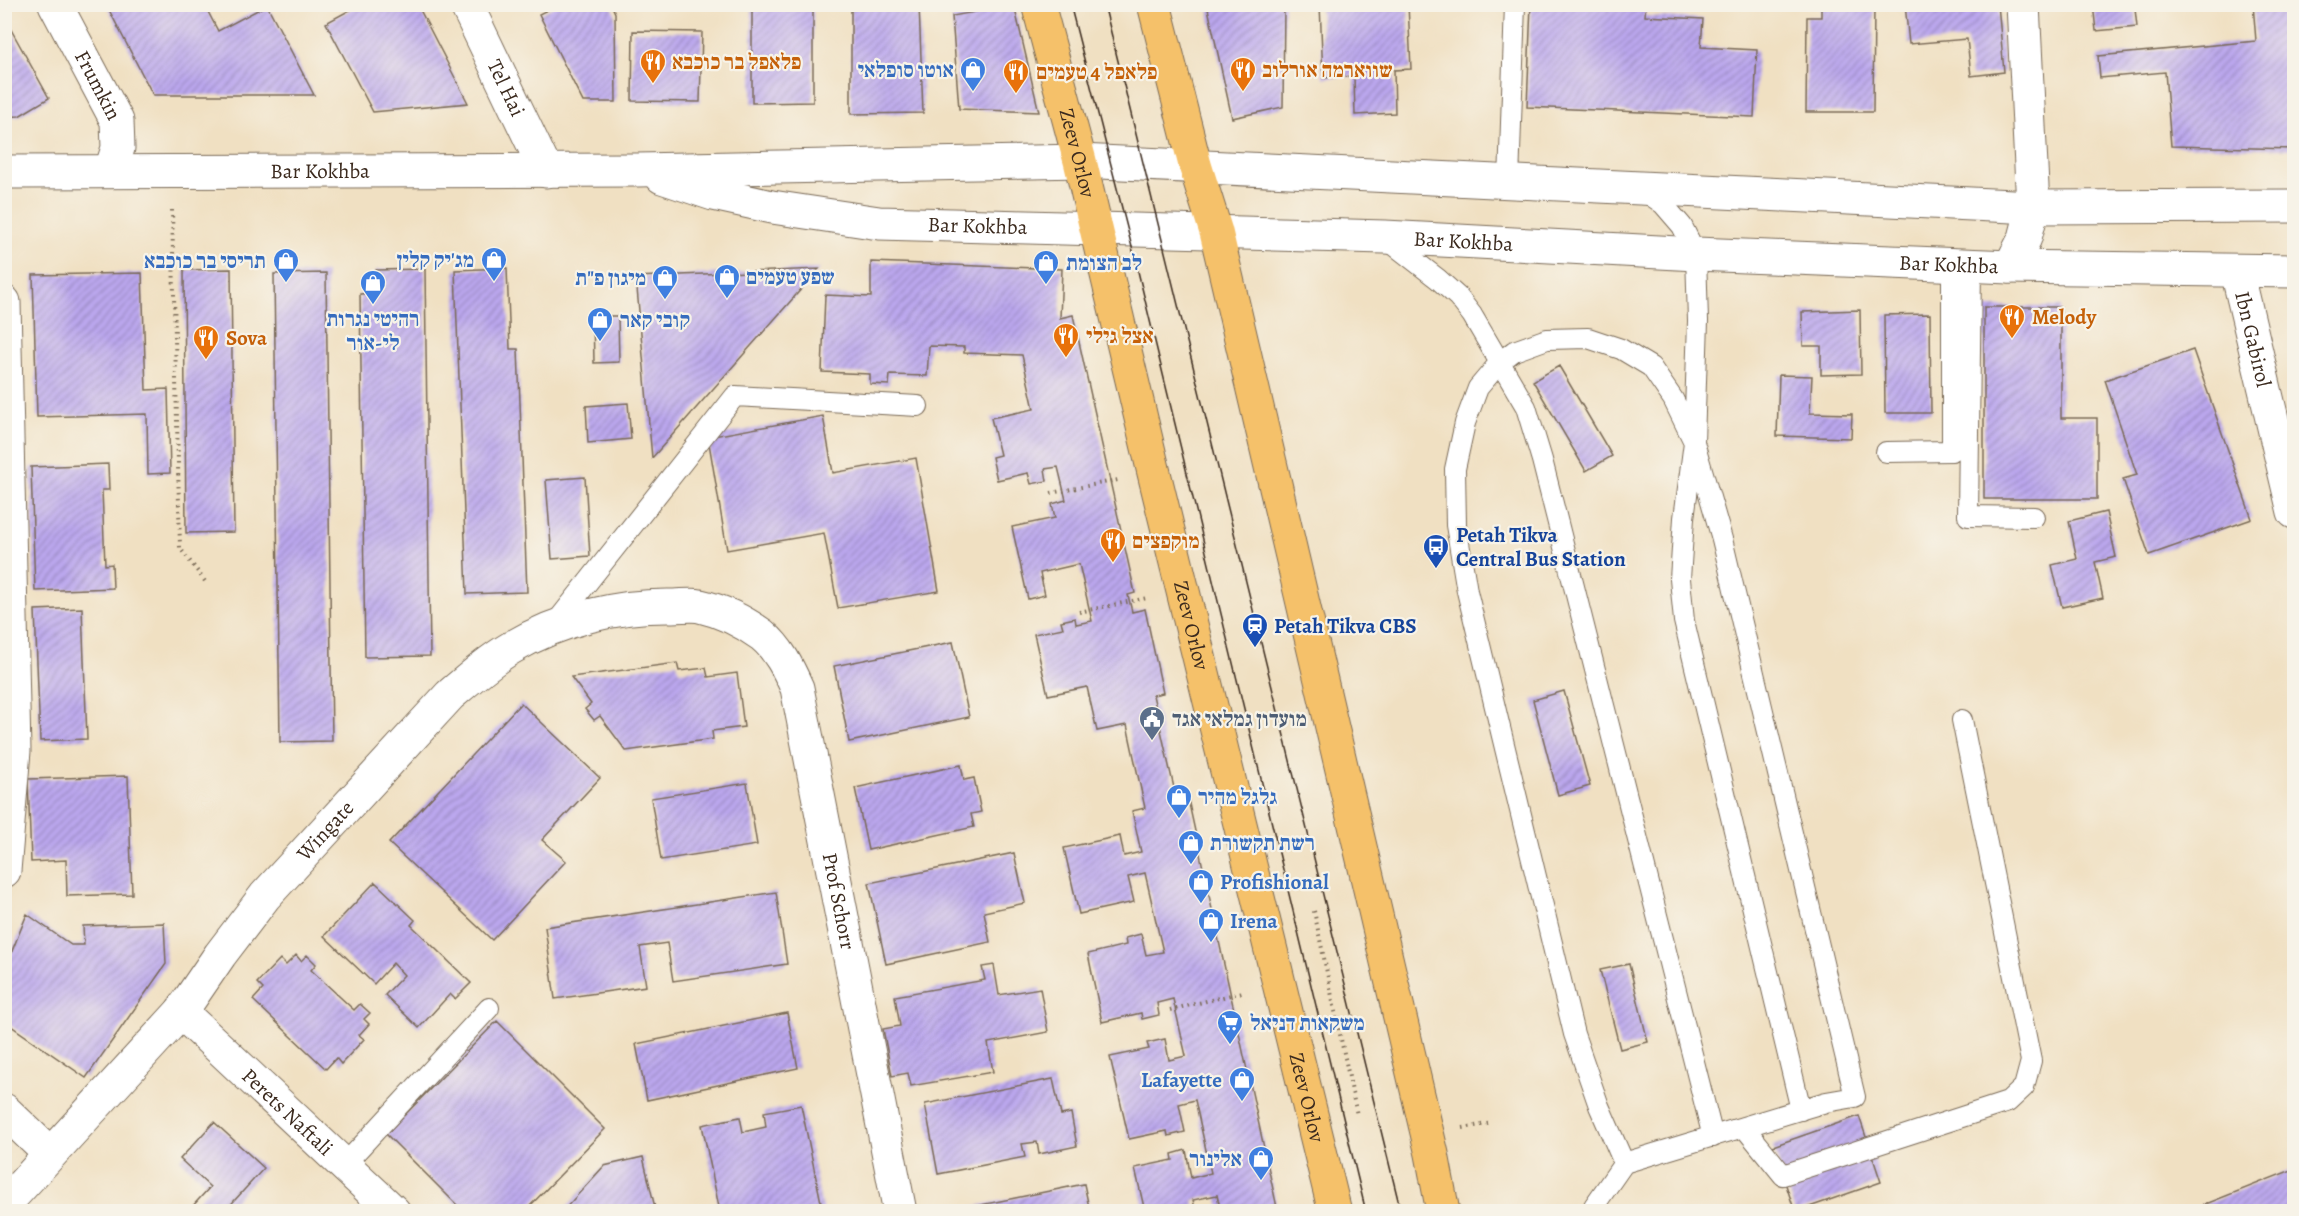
<svg xmlns="http://www.w3.org/2000/svg" width="2299" height="1216" font-family="Alegreya,'Frank Ruhl Libre',serif">
<defs>
<pattern id="building-hatch" width="6" height="6" patternUnits="userSpaceOnUse" patternTransform="scale(1.5)"><rect width="6" height="6" fill="#bba7ee"/><path d="M-1 1l2-2M0 6l6-6M5 7l2-2" fill="none" stroke="#9988c0"/></pattern>
</defs>
<rect width="100%" height="100%" fill="#f7f3e8"/>
<filter id="ink" filterUnits="userSpaceOnUse"><feTurbulence type="fractalNoise" baseFrequency=".0167" numOctaves="2"/><feDisplacementMap in="SourceGraphic" scale="12" xChannelSelector="R" yChannelSelector="G"/><feConvolveMatrix kernelMatrix="1 2 1 2 8 2 1 2 1" color-interpolation-filters="sRGB"/></filter>
<filter id="wash" filterUnits="userSpaceOnUse"><feTurbulence type="fractalNoise" baseFrequency=".008" numOctaves="4" result="noise"/><feDisplacementMap in="SourceGraphic" scale="24" xChannelSelector="R" yChannelSelector="G"/><feGaussianBlur stdDeviation="1.35" result="paint"/><feColorMatrix in="noise" values="0 0 0 0 0 0 0 0 0 0 0 0 0 0 0 0 0 1.4 0 .05"/><feComposite in="paint" operator="in"/></filter>
<g filter="url(#wash)">
<rect width="100%" height="100%" fill="#f0e0c2"/>
<g id="blocks">
<path fill="url(#building-hatch)" d="M106,4h98l14,27 49,-26 47,90h-161z
M361,4h56l51,99 -95,9 -47,-89z
M559,4h52l4,9 1,89h-33l-44,-88z
M851,4h68l4,109 -72,1z
M1207,4h77l-1,103 -51,11z
M1320,4h88l3,65 -17,1 1,43 -40,2 -1,-39 -31,2z
M1531,4h115l-1,12 58,3 -2,28 56,3 -3,67 -227,-10z
M1821,4h53l-1,108h-67l1,-95h14z
M1905,4h93l6,68 -33,4 -4,-37 -58,5z
M2093,4h67v2l-25,3 2,18 -41,4z
M2253,4h41v145l-123,-3 -6,-74 -65,6 -2,-22 158,-15z
M752,5h61v97l-61,1z
M1014,5l25,107 -80,-3 -7,-93z
M4,17l45,81 -30,18 -15,1z
M633,31l69,1 -2,70 -68,-1z
M871,262l191,7 -2,49 13,-3 62,278 -7,2 4,17 13,-3 18,84 -10,2 16,71 8,35 11,-2 90,413h-57l-4,-17 -24,5 3,12h-51l-10,-44 38,-8 -1,-6 14,-4 5,28 20,-5 -16,-73 -16,4 6,28 -17,4 -1,-5 -38,8 -19,-82 39,-8 -2,-6 18,-4 4,21 17,-4 -13,-57 -16,4 2,12 -17,4 -1,-6 -39,9 -14,-68 38,-9 -1,-7 16,-4 5,21 17,-3 -18,-79 -17,4 6,25 -55,12 -15,-66 56,-12 4,20 17,-4 -9,-41 13,-3 -18,-83 -30,6 -10,-44 -39,8 -14,-61 29,-6 -2,-7 14,-3 1,6 16,-3 -13,-57 -39,9 5,22 -17,4 -16,-72 43,-9 -3,-14 14,-4 -8,-33 -13,2 2,12 -16,3 -3,-11 -31,7 -5,-23 8,-2 -9,-37 43,-9 -12,-54 -58,-2v-6l-35,-1 -2,30 -37,-1 -1,10 -19,-1v-10l-48,-2 3,-77 46,2z
M507,268l3,81h8l9,243 -60,2 -12,-324z
M231,269l3,263 -48,1 -2,-263z
M425,269l5,387 -65,1 -5,-363 16,-1v-23z
M819,269l-167,189 -16,-181z
M142,273l4,117 22,-1 2,84 -22,1 -1,-60 -110,3 -4,-142z
M326,273l6,468 -52,1 -6,-468z
M1984,307h77v111h36v81h-113z
M1860,310l1,64 -40,1v-29h-18l-1,-34z
M1930,314l1,99h-46l-1,-98z
M593,316h25l1,46 -25,1z
M2193,350l59,169 -103,36 -26,-76 14,-4 -32,-95z
M1559,366l53,90 -26,15 -53,-90z
M1779,375l33,1 -2,37 42,1 -1,24 -74,-2z
M628,403l3,36 -43,4 -2,-37z
M823,416l10,57 83,-15 23,133 -101,17 -14,-75 -97,17 -19,-113z
M108,464l1,26h-7l3,75 7,-1 1,24 -78,3 -4,-124z
M585,477l5,79 -38,3 -6,-79z
M2106,512l10,45 -21,5 8,36 -41,9 -10,-42 25,-6 -8,-38z
M82,608l5,131 -47,2 -5,-131z
M953,642l16,75 -120,25 -15,-76z
M677,663l2,8 27,-3 2,9 29,-4 7,54 -32,4 1,8 -87,12 -26,-35 -6,4 -9,-11 6,-5 -20,-27z
M1564,691l26,95 -32,9 -25,-95z
M521,703l79,75 -58,62 24,21 -74,79 -103,-97z
M961,765l3,15 10,-2 7,34 -10,2 3,13 -106,23 -13,-62z
M128,776l4,118 -65,2 -1,-36 -35,2 -3,-83z
M747,783l10,62 -96,15 -10,-62z
M1014,853l11,50 -41,9 6,30 -104,22 -17,-81z
M375,882l40,38 -4,5 60,58 -16,16 -5,-5 -31,34 -34,-33 19,-20 -11,-12 -19,21 -50,-48z
M776,892l11,72 -114,17 -6,-38 -27,4 6,39 -91,13 -10,-72z
M27,914l44,31h13l-1,-19 81,-3 2,41 -80,114 -82,-57v-50z
M296,955l5,6 6,-6 9,9 -5,6 43,40 6,-6 10,9 -6,6 5,5 -10,11 5,4 -23,25 -5,-6 -10,11 -73,-69 10,-11 -6,-6 23,-24 6,6z
M1629,964l19,78 -28,7 -20,-79z
M994,965l5,30 41,-7 8,44 -60,11 5,29 -82,14 -3,-13 -16,3 -9,-47 17,-3 -5,-30 90,-16 -3,-13z
M787,1013l11,55 -151,32 -11,-56z
M497,1021l108,108 -81,83h-60l-78,-78z
M1053,1079l8,36 10,-2 6,33 -38,8 -2,-12 -15,2 3,13 -87,17 -13,-70z
M801,1105l22,107h-103l-18,-87 38,-8 3,15 23,-5 -2,-15z
M1859,1116l22,66 -86,30 -22,-66z
M214,1122l50,46 -40,44h-31l-3,-3 20,-22 -30,-28z
M643,1157l13,55h-94l42,-46z
M2294,1169v43h-106v-1z
M1084,1184l6,28h-133l-1,-2z"/>
</g>
</g>
<g filter="url(#ink)">
<use href="#blocks" fill-opacity="0" stroke="#7a6a57" stroke-width="1.5"/>
<g fill="none" stroke-linecap="round" stroke-linejoin="round">
<defs>
<path id="service" d="M1509,182l6,-178
M1644,191l19,13 19,22 14,28 2,67 -4,121 -10,76 -4,61 4,42 117,489
M1389,241l49,38 20,18 14,18 54,92 16,53 171,677
M1971,265l-3,251 66,1
M1886,452l66,-1v-186
M554,625l181,-229 183,10
M1744,1127l39,48 225,-73 16,-15 7,-26 -69,-341
M344,1165l145,-157
M1594,1212v-6l30,-43 202,-61 29,-5 -133,-558 -28,-97 -21,-43 -22,-32 -30,-18 -33,-11 -41,1 -33,12 -14,11 -22,26 -13,35 -10,46 1,56 11,66 107,443 25,72 25,57"/>
<g id="minor">
<path id="s1" d="M55,4l62,117 1,27 -7,22"/>
<path id="s2" d="M466,4l80,167"/>
<path d="M2010,267l15,-29 8,-31 -10,-203"/>
<path id="s3" d="M2237,271l57,241"/>
<path d="M4,302l10,449 -10,120"/>
<path id="s4" d="M181,1012l213,200"/>
<path d="M4,1110l46,44"/>
<path id="s5" d="M4,1205l177,-193 39,-57 45,-59 185,-201c20,-17 39,-34 61,-47 49,-29 106,-43 162,-42 9,0 19,-2 27,0 22,5 44,16 62,29 17,14 26,33 35,53l103,524"/>
</g>
<g id="tertiary">
<path id="s6" d="M4,172l634,-2 442,-9 953,46 261,-1"/>
<path id="s7" d="M662,177l51,17 59,13 107,16 506,14 311,17 314,13 284,4"/>
</g>
<g id="primary">
<path id="s8" d="M1038,4l42,157 74,312 181,739"/>
<path d="M1154,4l41,161 21,67 216,922 11,58"/>
</g>
</defs>
<use href="#service" stroke="#7a6a57" stroke-width="22"/>
<use href="#minor" stroke="#7a6a57" stroke-width="35"/>
<use href="#tertiary" stroke="#7a6a57" stroke-width="35"/>
<use href="#primary" stroke="#7a6a57" stroke-width="35"/>
<path stroke="#7a6a57" stroke-width="4" stroke-dasharray="1.5 4.5" stroke-linecap="butt" d="M172,210l8,338 27,36
M1051,493l67,-13
M1079,612l68,-14
M1314,911l43,204
M1170,1010l73,-18
M1463,1128l29,-5"/>
<use href="#service" stroke="#fff" stroke-width="20"/>
<use href="#minor" stroke="#fff" stroke-width="33"/>
<use href="#tertiary" stroke="#fff" stroke-width="33"/>
<use href="#primary" stroke="#f5c16b" stroke-width="33"/>
<path stroke="#3b2a1e" stroke-width="1.5" d="M1070,4l66,259 230,949
M1104,4l297,1208"/>
</g>
</g>
<defs>
<symbol id="restaurant-pin" viewBox="-11 -11 22 30"><path d="M0 17L-7.5 6A9.5 9.5 0 1 1 7.5 6Z" fill="#e8710a" stroke="#f7f3e8"/><path d="M-5-6h1v4h1v-4h1v4h1v-4h1v5L-1.5 .5V6h-2V.5L-5-1ZM5-6V6H3V1.5H1.5Q1.5-4 5-6Z" fill="#fff"/></symbol>
<symbol id="shop-pin" viewBox="-11 -11 22 30"><path d="M0 17L-7.5 6A9.5 9.5 0 1 1 7.5 6Z" fill="#3f7fe0" stroke="#f7f3e8"/><path d="M-5-2.5h2.3a2.7 3.5 0 0 1 5.4 0H5L5.5 6h-11ZM-1.5-2.5h3a1.5 2.3 0 0 0-3 0Z" fill="#fff"/></symbol>
<symbol id="bus-pin" viewBox="-11 -11 22 30"><path d="M0 17L-7.5 6A9.5 9.5 0 1 1 7.5 6Z" fill="#1a4fb4" stroke="#f7f3e8"/><path d="M-5-6H5V4H4V6H2V4H-2V6H-4V4H-5ZM-3.5-4V0h7V-4ZM-3.5 1.2v1.5H-2V1.2ZM2 1.2v1.5H3.5V1.2Z" fill="#fff"/></symbol>
<symbol id="station-pin" viewBox="-11 -11 22 30"><path d="M0 17L-7.5 6A9.5 9.5 0 1 1 7.5 6Z" fill="#1a4fb4" stroke="#f7f3e8"/><path d="M-3-6H3Q5-6 5-4V2Q5 4 3 4L4.5 6H3L1.5 4h-3L-3 6H-4.5L-3 4Q-5 4-5 2V-4Q-5-6-3-6ZM-3.5-4v3h7v-3ZM-3.5 1v1.5H-2V1ZM2 1v1.5H3.5V1Z" fill="#fff"/></symbol>
<symbol id="civic-pin" viewBox="-11 -11 22 30"><path d="M0 17L-7.5 6A9.5 9.5 0 1 1 7.5 6Z" fill="#5c6f8a" stroke="#f7f3e8"/><path d="M-.6-6.5H3V-4.5H.6V-3L4-1V1h2V6H-6V1h2V-1L-.6-3ZM-1.2 2.5V6h2.4V2.5Z" fill="#fff"/></symbol>
<symbol id="supermarket-pin" viewBox="-11 -11 22 30"><path d="M0 17L-7.5 6A9.5 9.5 0 1 1 7.5 6Z" fill="#3f7fe0" stroke="#f7f3e8"/><path d="M-6-5.5h2.5l.6 2H6L4.5 2H-2.5L-4.4-4H-6ZM-1.5 3.2a1.3 1.3 0 1 0 .1 0ZM3 3.2a1.3 1.3 0 1 0 .1 0Z" fill="#fff"/></symbol>
</defs>
<g fill-rule="evenodd">
<use href="#restaurant-pin" x="638" y="47" width="30" height="40"/>
<use href="#shop-pin" x="958" y="55" width="30" height="40"/>
<use href="#restaurant-pin" x="1228" y="55" width="30" height="40"/>
<use href="#restaurant-pin" x="1001" y="57" width="30" height="40"/>
<use href="#shop-pin" x="479" y="245" width="30" height="40"/>
<use href="#shop-pin" x="271" y="246" width="30" height="40"/>
<use href="#shop-pin" x="1031" y="248" width="30" height="40"/>
<use href="#shop-pin" x="712" y="262" width="30" height="40"/>
<use href="#shop-pin" x="650" y="263" width="30" height="40"/>
<use href="#shop-pin" x="358" y="268" width="30" height="40"/>
<use href="#restaurant-pin" x="1997" y="302" width="30" height="40"/>
<use href="#shop-pin" x="585" y="305" width="30" height="40"/>
<use href="#restaurant-pin" x="1051" y="321" width="30" height="40"/>
<use href="#restaurant-pin" x="191" y="323" width="30" height="40"/>
<use href="#restaurant-pin" x="1098" y="526" width="30" height="40"/>
<use href="#bus-pin" x="1421" y="532" width="30" height="40"/>
<use href="#station-pin" x="1240" y="611" width="30" height="40"/>
<use href="#civic-pin" x="1137" y="704" width="30" height="40"/>
<use href="#shop-pin" x="1164" y="782" width="30" height="40"/>
<use href="#shop-pin" x="1176" y="828" width="30" height="40"/>
<use href="#shop-pin" x="1186" y="867" width="30" height="40"/>
<use href="#shop-pin" x="1196" y="906" width="30" height="40"/>
<use href="#supermarket-pin" x="1215" y="1008" width="30" height="40"/>
<use href="#shop-pin" x="1227" y="1065" width="30" height="40"/>
<use href="#shop-pin" x="1246" y="1144" width="30" height="40"/>
</g>
<g text-anchor="middle" stroke-width="4.5" stroke-linejoin="round" paint-order="stroke">
<g font-size="21" font-weight="bold" fill="#c56008" stroke="#f7f3e8" text-anchor="start">
<text x="672" y="69">פלאפל בר כוכבא</text>
<text x="1262" y="77">שווארמה אורלוב</text>
<text x="1036" y="79">פלאפל 4 טעמים</text>
<text x="2032" y="324">Melody</text>
<text x="1086" y="343">אצל גילי</text>
<text x="226" y="345">Sova</text>
<text x="1132" y="548">מוקפצים</text>
</g>
<g font-size="21" font-weight="bold" fill="#366cbe" stroke="#f7f3e8" text-anchor="start">
<text x="954" y="77" text-anchor="end">אוטו סופלאי</text>
<text x="474" y="267" text-anchor="end">מג'יק קלין</text>
<text x="266" y="268" text-anchor="end">תריסי בר כוכבא</text>
<text x="1066" y="270">לב הצומת</text>
<text x="746" y="284">שפע טעמים</text>
<text x="646" y="285" text-anchor="end">מיגון פ"ת</text>
<text x="373" y="326" text-anchor="middle">רהיטי נגרות<tspan x="373" dy="24">לי-אור</tspan></text>
<text x="620" y="327">קובי קאר</text>
<text x="1198" y="804">גלגל מהיר</text>
<text x="1210" y="850">רשת תקשורת</text>
<text x="1220" y="889">Profishional</text>
<text x="1230" y="928">Irena</text>
<text x="1250" y="1030">משקאות דניאל</text>
<text x="1222" y="1087" text-anchor="end">Lafayette</text>
<text x="1242" y="1166" text-anchor="end">אלינור</text>
</g>
<g font-size="21" fill="#3b2a1e" stroke="#f7f3e8">
<text dy="7" stroke="none"><textPath href="#s1" startOffset="92">Frumkin</textPath></text>
<text dy="7" stroke="none"><textPath href="#s2" startOffset="93">Tel Hai</textPath></text>
<text dy="7" stroke="none"><textPath href="#s8" startOffset="154">Zeev Orlov</textPath></text>
<text dy="7" stroke="none"><textPath href="#s6" startOffset="316">Bar Kokhba</textPath></text>
<text dy="7" stroke="none"><textPath href="#s7" startOffset="321">Bar Kokhba</textPath></text>
<text dy="7" stroke="none"><textPath href="#s7" startOffset="807">Bar Kokhba</textPath></text>
<text dy="7" stroke="none"><textPath href="#s7" startOffset="1293">Bar Kokhba</textPath></text>
<text dy="7" stroke="none"><textPath href="#s3" startOffset="70">Ibn Gabirol</textPath></text>
<text dy="7" stroke="none"><textPath href="#s8" startOffset="640">Zeev Orlov</textPath></text>
<text dy="7" stroke="none"><textPath href="#s5" startOffset="494">Wingate</textPath></text>
<text dy="7" stroke="none"><textPath href="#s5" startOffset="1302">Prof Schorr</textPath></text>
<text dy="7" stroke="none"><textPath href="#s8" startOffset="1126">Zeev Orlov</textPath></text>
<text dy="7" stroke="none"><textPath href="#s4" startOffset="146">Perets Naftali</textPath></text>
</g>
<g font-size="21" font-weight="bold" fill="#164399" stroke="#f7f3e8" text-anchor="start">
<text x="1456" y="542">Petah Tikva<tspan x="1456" dy="24">Central Bus Station</tspan></text>
<text x="1274" y="633">Petah Tikva CBS</text>
</g>
<g font-size="21" font-weight="bold" fill="#4e5e75" stroke="#f7f3e8" text-anchor="start">
<text x="1172" y="726">מועדון גמלאי אגד</text>
</g>
</g>
<rect width="2299" height="1216" fill="none" stroke="#f7f3e8" stroke-width="24"/>
</svg>
